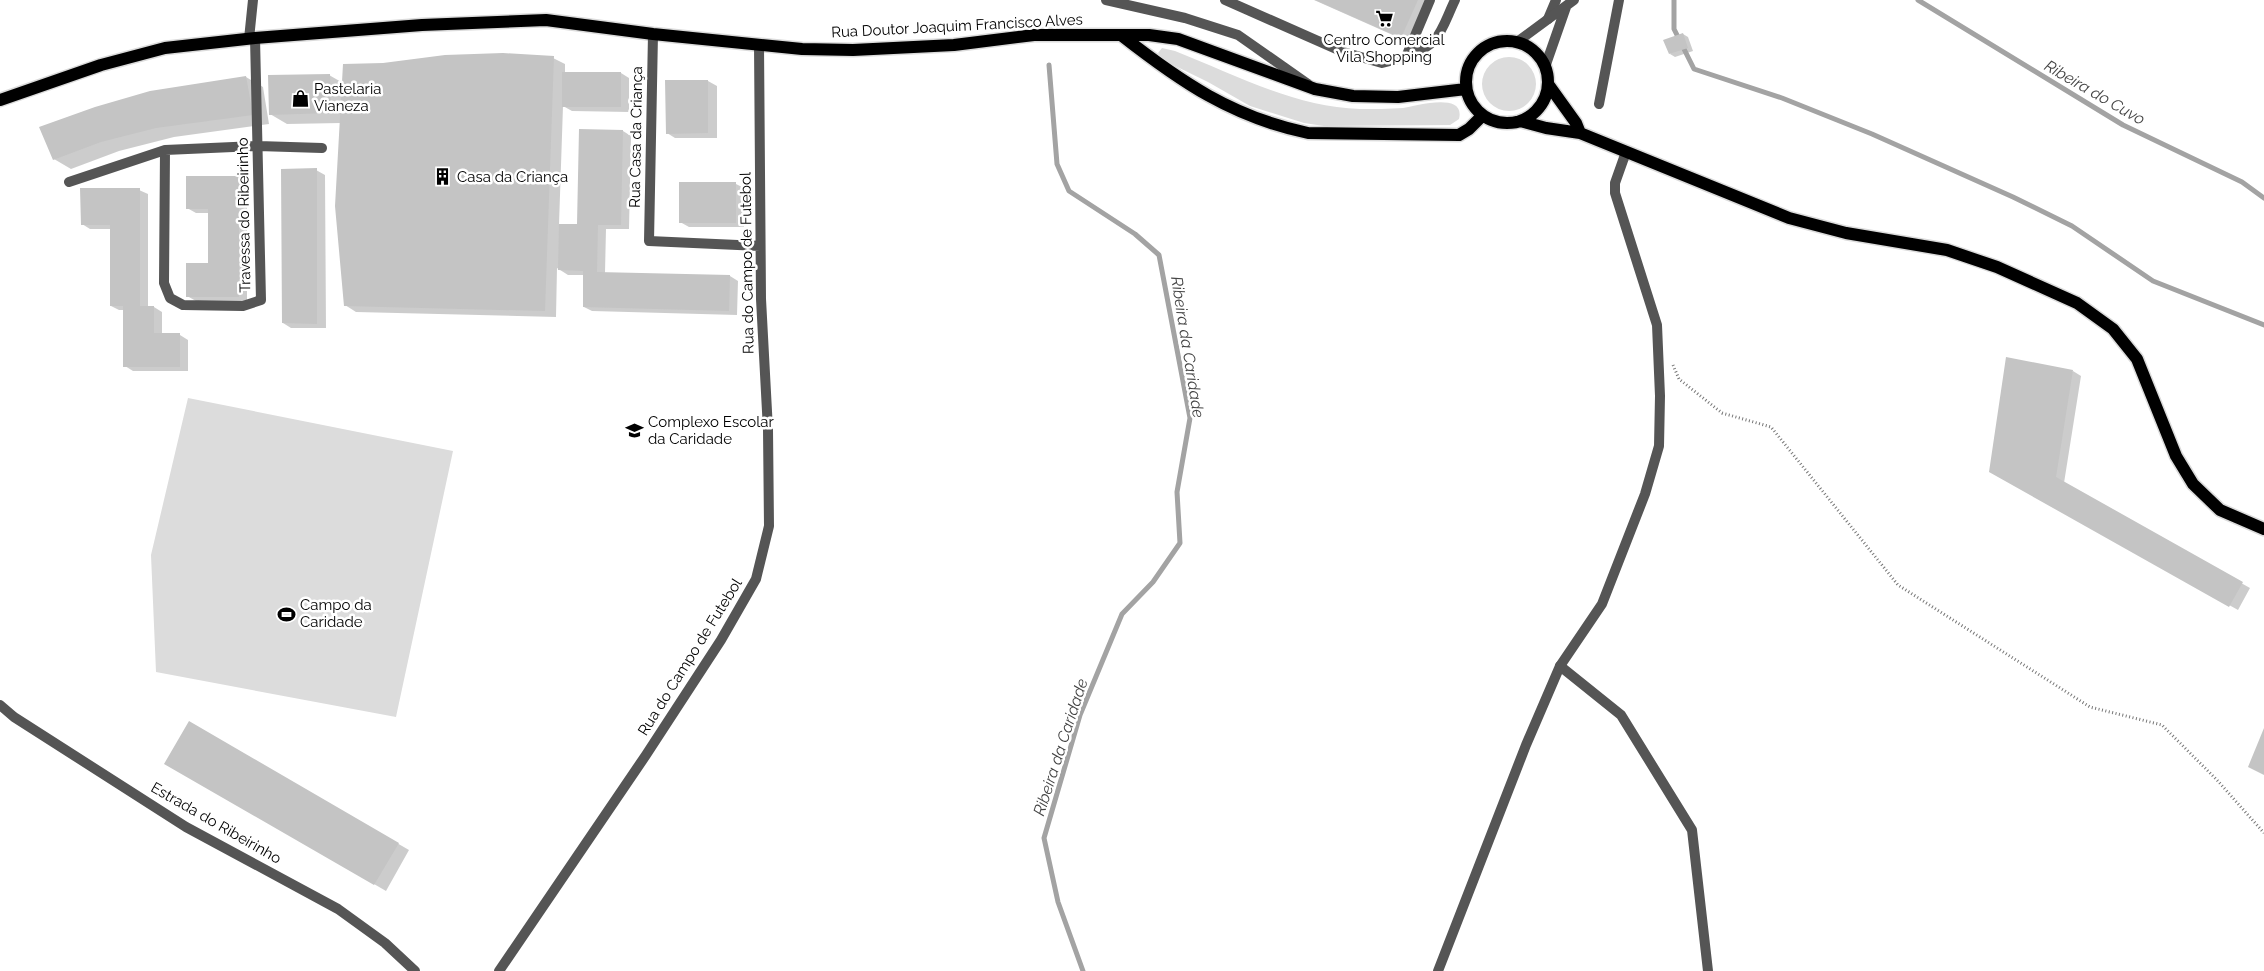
<svg xmlns="http://www.w3.org/2000/svg" width="2264" height="971" font-family="Raleway,sans-serif">
<rect width="100%" height="100%" fill="#fff"/>
<path fill="#dcdcdc" d="M1162,48l13,3c61,24 119,56 185,58 14,0 29,0 43,-1 12,-2 63,-17 56,11l-9,6 -126,1 -20,-3 -54,-17 -42,-24 -45,-22 -5,-7z
M1482 84a27 27 0 1 1 54 0a27 27 0 1 1-54 0Z
M188,398l265,53 -57,266 -240,-45 -5,-117z"/>
<path fill="#0003" d="M1314,0h118l-19,44z
M1683,34l5,3 5,14 -18,6 -5,-3z
M553,58l12,6v9h56l8,5v34l-57,-1 -9,-5 -4,119h19l45,-94 8,5 -2,93h-23l-1,44 125,3 8,5 -1,34 -145,-4 -8,-4 1,-32h-17l-11,-7 -1,49 -200,-5 -11,-7 -4,-182 -54,1 -17,-10 59,-39 14,8z
M246,77l17,10 6,37 -95,13 -55,14 -48,18 -17,-10z
M667,81h41l9,5v52h-42l-8,-5z
M316,170l9,5 1,153h-35l-8,-5z
M239,177l8,5v119h-51l-9,-5 22,-32v-51h-13l-9,-5z
M736,184l8,4v39h-55l-9,-5z
M139,190l9,4v113h6l8,5v23h18l8,5v31h-55l-8,-5 -1,-56h-5l-8,-4v-77h-21l-8,-5z
M2073,371l8,5 -17,107 186,105 -12,22 -248,-139z
M189,723l220,127 -23,41 -220,-128z"/>
<g fill="none" stroke-linecap="round" stroke-linejoin="round">
<path stroke="#a3a3a3" stroke-width="5" d="M1674,0v29l20,40 88,29 90,36 141,63 59,29 81,55 111,44
M1918,0l205,125 119,57 22,16
M1049,65l8,99 12,27 66,43 24,21 31,163 -13,74 3,51 -27,39 -31,32 -42,101 -36,123 14,64 25,69"/>
</g>
<path fill="#c4c4c4" d="M1315,0h103l-17,38z
M1683,33l5,15 -19,6 -6,-14z
M503,53l51,3 -9,255 -201,-5 -9,-100 8,-142 40,-1 62,-8z
M562,72h59v35h-59z
M330,74l1,39 -62,2 -1,-40z
M246,76l7,39 -97,13 -55,14 -48,18 -14,-33 56,-20 55,-16z
M665,80h43v53l-42,1z
M579,129l44,1 -2,95h-23l-1,47 133,3 -1,36 -146,-4v-36l-25,-1 1,-46h18z
M317,168v156l-35,-1 -1,-154z
M186,176h53v121h-53v-34h22v-54h-22z
M679,182h57v41h-57z
M80,188h60v118h14v27h26v34h-57v-61h-13v-81h-29z
M2006,357l67,13 -17,107 187,105 -14,25 -240,-135z
M189,721l210,122 -25,42 -210,-121z
M2264,728v47l-16,-8z"/>
<g fill="none" stroke-linecap="round" stroke-linejoin="round">
<defs>
<path id="primary" d="M1121,35c60,47 111,82 187,98l151,2 10,-6 14,-14
M1466 82a41 41 0 1 1 82 0a41 41 0 1 1-82 0Z
M1548,84l28,39 4,10
M0,100l101,-35 64,-17 90,-10 167,-13 124,-5 107,14 149,15 51,1 101,-5 80,-10h115l29,4 137,50 38,7 45,1 68,-8
M1520,121l26,7 34,5 209,85 57,15 101,17 50,17 80,36 36,26 24,30 39,97 17,28 27,26 44,19"/>
</defs>
<use href="#primary" stroke="#dbdbdb" stroke-width="15"/>
<path stroke="#777" stroke-width="3" stroke-dasharray="1 2.5" stroke-linecap="butt" d="M1673,365l6,14 43,34 49,14 127,158 192,122 72,18 55,55 47,53"/>
<path stroke="#555" stroke-width="10" d="M1106,0l79,18 53,17 70,49
M1225,0l118,52 39,11 24,-6 24,-57
M1548,19l8,-19
M1406,57c35,-13 34,-25 49,-57"/>
<path stroke="#555" stroke-width="10" d="M653,34l-4,207 111,5
M249,39l4,-39
M1517,42l57,-42
M1545,67l21,-60
M1599,104l20,-104
M165,150l-1,133 6,15 13,7 60,1 18,-6 -6,-262
M69,182l96,-32 93,-4 64,2
M1560,666l61,49 71,115 16,141
M499,971l147,-216 75,-115 35,-61 13,-53 -1,-96 -7,-131 -2,-254"/>
<path stroke="#555" stroke-width="10" d="M0,705l14,12 172,110 152,82 47,34 30,28
M1438,971l88,-226 34,-79 42,-62 43,-110 14,-48 1,-50 -3,-71 -42,-132v-10l11,-31"/>
<use href="#primary" stroke="#000" stroke-width="12"/>
</g>
<defs>
<symbol id="supermarket-bare" viewBox="-9 -9 18 18"><path d="M-6-5.5h2.5l.6 2H6L4.5 2H-2.5L-4.4-4H-6ZM-1.5 3.2a1.3 1.3 0 1 0 .1 0ZM3 3.2a1.3 1.3 0 1 0 .1 0Z" fill="#000" stroke="#fff" stroke-width="2.5" paint-order="stroke"/></symbol>
<symbol id="shop-bare" viewBox="-9 -9 18 18"><path d="M-5-2.5h2.3a2.7 3.5 0 0 1 5.4 0H5L5.5 6h-11ZM-1.5-2.5h3a1.5 2.3 0 0 0-3 0Z" fill="#000" stroke="#fff" stroke-width="2.5" paint-order="stroke"/></symbol>
<symbol id="building-bare" viewBox="-9 -9 18 18"><path d="M-4-6H4V6H1V3H-1V6H-4ZM-2.5-4.3h1.7v1.8h-1.7ZM.8-4.3h1.7v1.8H.8ZM-2.5-1h1.7V.8h-1.7ZM.8-1h1.7V.8H.8Z" fill="#000" stroke="#fff" stroke-width="2.5" paint-order="stroke"/></symbol>
<symbol id="school-bare" viewBox="-9 -9 18 18"><path d="M0-5L7-2L0 1L-7-2ZM-4 1L0 2.5L4 1V4Q0 6-4 4Z" fill="#000" stroke="#fff" stroke-width="2.5" paint-order="stroke"/></symbol>
<symbol id="stadium-bare" viewBox="-9 -9 18 18"><path d="M0-5a6.5 5 0 1 0 0 10a6.5 5 0 1 0 0-10ZM-3.5-1.8h7v3.6h-7Z" fill="#000" stroke="#fff" stroke-width="2.5" paint-order="stroke"/></symbol>
</defs>
<g fill-rule="evenodd">
<use href="#supermarket-bare" x="1372" y="6" width="25" height="25"/>
<use href="#shop-bare" x="288" y="86" width="25" height="25"/>
<use href="#building-bare" x="430" y="164" width="25" height="25"/>
<use href="#school-bare" x="622" y="418" width="25" height="25"/>
<use href="#stadium-bare" x="274" y="602" width="25" height="25"/>
</g>
<g text-anchor="middle" stroke-width="5" stroke-linejoin="round" paint-order="stroke">
<g font-size="15" fill="#000" stroke="#fff">
<text transform="translate(957 26) rotate(-3)" y="5">Rua Doutor Joaquim Francisco Alves</text>
<text transform="translate(636 137) rotate(-89)" y="5">Rua Casa da Criança</text>
<text transform="translate(244 215) rotate(-91)" y="5">Travessa do Ribeirinho</text>
<text transform="translate(747 263) rotate(-91)" y="5">Rua do Campo de Futebol</text>
<text transform="translate(690 657) rotate(-58)" y="5">Rua do Campo de Futebol</text>
<text transform="translate(216 823) rotate(30)" y="5">Estrada do Ribeirinho</text>
</g>
<g font-size="15" fill="#000" stroke="#fff" text-anchor="start">
<text x="1384" y="45" text-anchor="middle">Centro Comercial<tspan x="1384" dy="17">Vila Shopping</tspan></text>
<text x="314" y="94">Pastelaria<tspan x="314" dy="17">Vianeza</tspan></text>
<text x="457" y="182">Casa da Criança</text>
<text x="648" y="427">Complexo Escolar<tspan x="648" dy="17">da Caridade</tspan></text>
<text x="300" y="610">Campo da<tspan x="300" dy="17">Caridade</tspan></text>
</g>
<g font-size="16" font-style="italic" fill="#444" stroke="#fff">
<text transform="translate(2095 92) rotate(30)" y="6">Ribeira do Cuvo</text>
<text transform="translate(1188 347) rotate(81)" y="6">Ribeira da Caridade</text>
<text transform="translate(1060 747) rotate(-72)" y="6">Ribeira da Caridade</text>
</g>
</g>
</svg>
